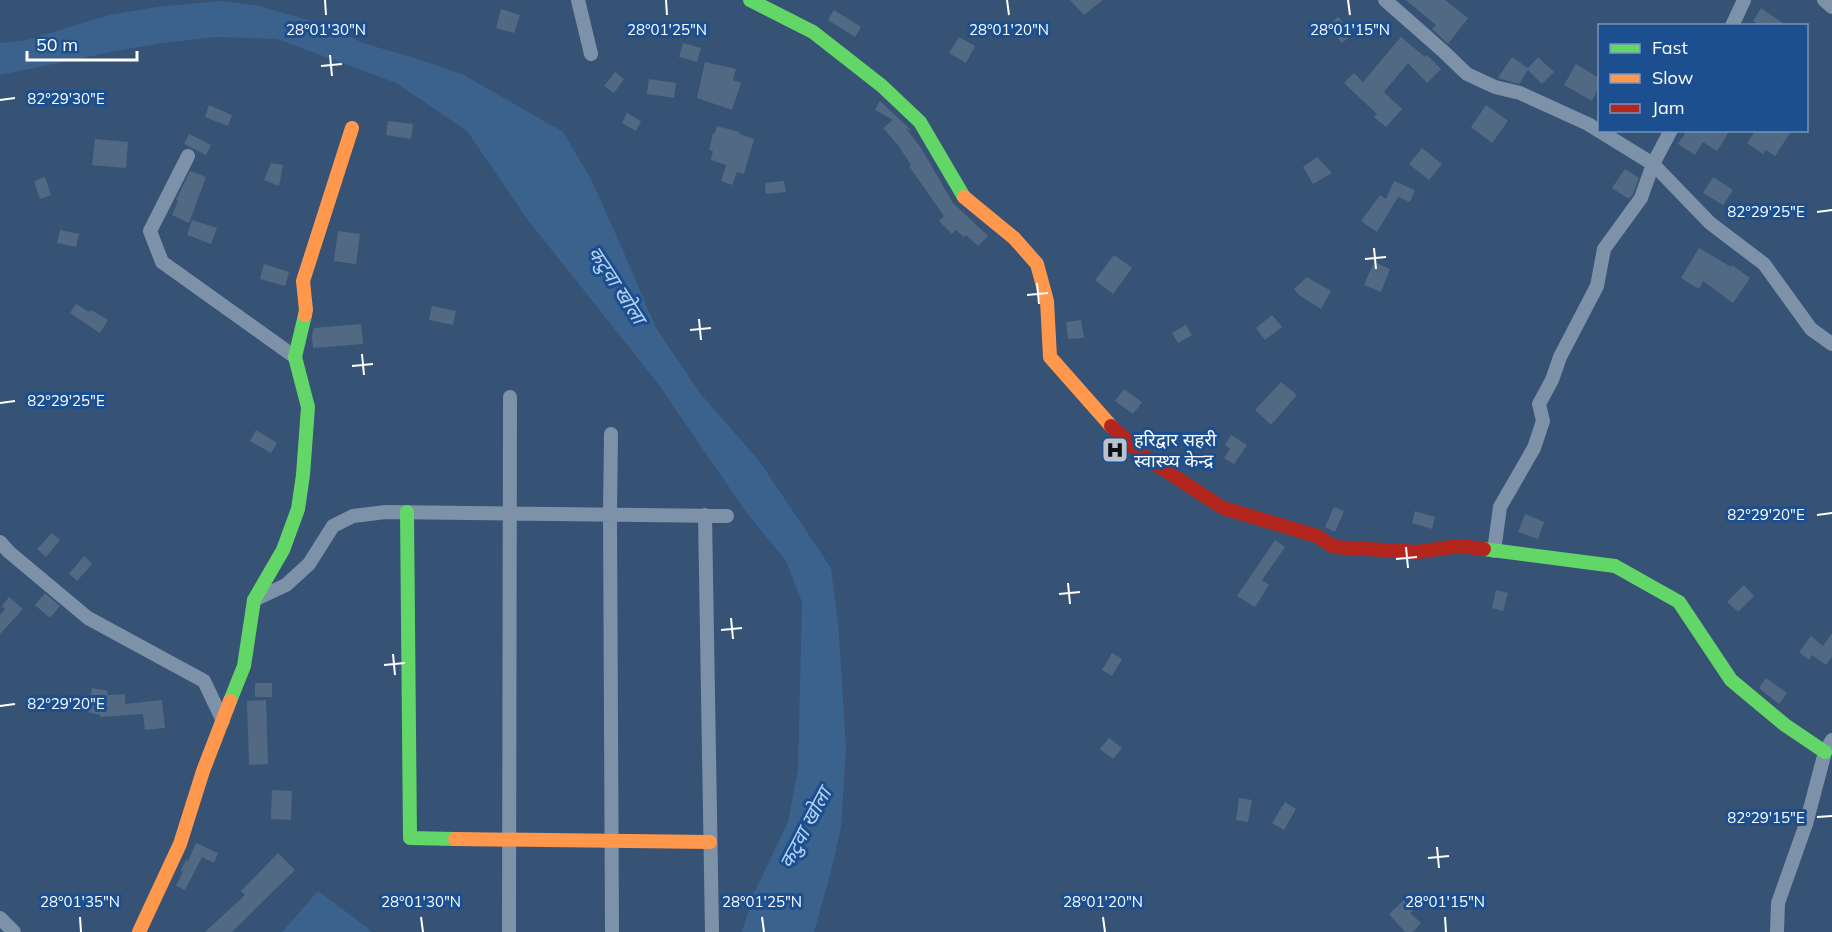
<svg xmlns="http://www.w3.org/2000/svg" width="1832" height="932" font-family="Mulish,'Noto Sans Devanagari',sans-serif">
<rect width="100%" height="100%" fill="#365274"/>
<path fill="#3b618d" d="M220,1l35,4 75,21 33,17 55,16 46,16 99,57 28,47 31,69 34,80 44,65 60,69 71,106 8,65 7,116 -5,79 -11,47 -16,57h-72l12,-39 34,-71 10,-53 4,-167 -16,-41 -40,-49 -90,-131 -129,-162 -60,-88 -71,-48 -119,-44 -61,-2 -52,6 -38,6 -126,26v-32l27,-3 82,-25 47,-8z
M318,891l50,37 3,4h-89z"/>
<path fill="#526984" d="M1070,0h33l-19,15z
M1406,0h39l23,18 -20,26 -16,-15 4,-4z
M1761,8l26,18h-27l-7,-5z
M501,9l19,6 -6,18 -18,-5z
M834,10l27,17 -6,10 -27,-17z
M1338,17l15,17 -11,9 -15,-17z
M959,37l16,9 -9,17 -17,-10z
M1401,37l24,20 2,-2 14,14 -14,14 -19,-20 -24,29 18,17 -16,18 -12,-10 3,-3 -33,-31 10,-10 9,9z
M683,43l18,5 -4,14 -18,-5z
M1512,57l16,11 10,-11 16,15 -12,12 -14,-14 -9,14 -21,-6z
M705,62l31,7 -3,11 8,3 -9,27 -35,-12z
M1576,64l23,14v9l-7,14 -28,-16z
M615,72l9,7 -10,14 -10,-7z
M649,79l27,4 -2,15 -27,-4z
M880,101l30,28 1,2 -5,-3 15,20 32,55 35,33 -10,10 -12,-11 -2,2 -8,-7 -4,4 -13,-13 5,-5 -35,-50 2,-1 -13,-20 -15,-17 10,-8 -18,-10z
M209,105l23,10 -4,11 -23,-9z
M1486,105l22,16 -16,22 -21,-16z
M627,113l14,8 -5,10 -14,-8z
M388,121l25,3 -2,15 -25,-4z
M717,126l23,6 -1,2 15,5 -10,35 -7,-2 -5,13 -11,-4 5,-16 -15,-5 2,-9 -4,-1 4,-17h2z
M1684,130h46l-13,21 -14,-9 -8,13 -17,-11 8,-12z
M1756,130h36l-17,26 -9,-6 -3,4 -16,-11z
M189,134l22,11 -5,10 -22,-11z
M95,139l33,3 -2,26 -34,-3z
M1422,148l20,16 -13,16 -20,-16z
M1317,157l15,16 -19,11 -10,-17z
M271,163l12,2 -4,21 -15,-6z
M1625,169l14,9 -6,16 -4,5 -17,-11z
M190,171l16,6 -17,46 -17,-8 6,-14 -2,-1z
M45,177l6,18 -11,4 -6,-18z
M1713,177l20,13 -10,15 -20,-12z
M784,181l2,11 -20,2 -1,-11z
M1394,181l21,9 -5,12 -12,-5 -21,35 -16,-11 19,-26 6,4z
M192,220l25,8 -6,16 -24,-9z
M60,230l19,4 -3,13 -19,-4z
M338,231l22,3 -4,30 -22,-3z
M1699,248l32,19 1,-2 18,13 -17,25 -30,-22 -4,8 -18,-11z
M1114,255l18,13 -19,26 -18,-14z
M1374,262l16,7 -9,23 -17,-7z
M264,264l25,8 -4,14 -25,-7z
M1307,277l24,14 -10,18 -22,-14 -5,-6z
M76,304l13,8 2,-2 17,10 -8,13 -30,-20z
M432,306l24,5 -3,14 -24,-5z
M1272,315l10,12 -17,13 -9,-12z
M1081,320l3,18 -16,1 -2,-17z
M361,324l2,20 -50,4 -1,-12 2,-8z
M1186,325l6,10 -14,8 -6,-10z
M1281,382l16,13 -26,30 -16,-15z
M1124,389l18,13 -9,12 -18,-13z
M256,430l21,13 -6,10 -21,-12z
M1231,435l16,10 -13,19 -10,-6 6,-9 -5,-4z
M1334,507l10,4 -9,21 -10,-5z
M1415,511l20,6 -3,12 -20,-6z
M1525,514l19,8 -6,17 -20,-7z
M52,533l8,7 -14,17 -9,-8z
M1275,540l10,7 -23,33 7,5 -14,22 -18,-11z
M84,556l8,8 -15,17 -8,-7z
M1744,585l10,11 -16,16 -11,-10z
M1496,590l12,3 -5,18 -11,-3z
M45,593l15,13 -10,12 -15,-13z
M9,597l14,12 -23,25v-19l5,-6 -3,-3z
M1832,633v24l-6,8 -14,-10 -3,5 -10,-8 12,-16 12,10z
M1112,653l10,6 -10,17 -10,-6z
M1766,678l21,15 -8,11 -20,-16z
M255,683h17v14h-17z
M92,688l16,3 -1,4 18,-1v10l37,-4 3,28 -20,2 -2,-16 -43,3v-2l-13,-3z
M266,700l2,64 -19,1 -2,-64z
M1109,738l13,10 -9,11 -13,-10z
M272,790l20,1 -1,29 -20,-1z
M1239,798l13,2 -4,22 -12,-2z
M1285,802l11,7 -12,21 -12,-7z
M196,843l22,10 -4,10 -12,-6 -17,33 -9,-4 7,-15 -2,-1 5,-10 2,1z
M278,853l17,17 -63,62h-27l40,-37 -4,-4z
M1404,900l9,11 -3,2 11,10 -8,9h-8l-16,-18z"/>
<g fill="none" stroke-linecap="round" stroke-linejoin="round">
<path stroke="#7d92a8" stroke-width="14" d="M578,0l13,54
M1385,0l58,51 24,23 28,13 25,6 68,31 65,40 57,59 54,41 47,65 21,15
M1824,0l8,7
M1732,26l12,-26
M188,156l-38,75 12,31 133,95
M611,434l-1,80 2,418
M705,515l7,417
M0,542l9,10 79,66 116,63 19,40
M1494,551l6,-44 34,-59 9,-27 -4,-17 13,-24 8,-23 37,-71 7,-37 37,-51 12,-34 18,-34
M254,600l32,-15 23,-21 24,-38 20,-10 33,-4 341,4
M0,918l14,14
M509,932l1,-535
M1777,932l1,-29 28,-79 19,-72 7,-12"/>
<path stroke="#63d668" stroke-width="14" d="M750,0l63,32 69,54 38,36 44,75
M407,512l3,326 45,1
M1484,549l131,17 64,36 52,78 54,45 40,27
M230,701l14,-35 10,-66 29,-50 15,-41 5,-34 5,-68 -13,-50 10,-42"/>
<path stroke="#ff974d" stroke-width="14" d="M964,197l50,41 23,26 10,37 3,56 61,69
M305,315l1,-5 -3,-29 49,-153
M455,839l255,3
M139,932l41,-88 23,-73 27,-70"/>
<path stroke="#b3261e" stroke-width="14" d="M1111,426l35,32 77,50 94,28 17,11 83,5 42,-6 25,3"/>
</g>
<path fill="none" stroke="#fff" stroke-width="2" d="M325,0l1,15M666,0l1,15M1007,0l2,15M1348,0l2,15M330,55l2,21M321,66l21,-2M0,100l15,-2M1817,212l15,-2M1374,248l2,21M1365,259l21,-2M1037,283l2,21M1027,295l21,-2M699,319l2,21M690,330l21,-2M362,354l2,21M352,366l21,-2M0,403l15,-2M1817,515l15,-2M1406,547l2,21M1396,559l21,-2M1068,583l2,21M1059,594l21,-2M731,618l2,21M721,630l21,-2M393,654l2,21M384,665l21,-2M0,706l15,-2M1817,817l15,-1M1437,847l2,21M1428,858l21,-2M80,917l1,15M421,917l2,15M762,917l2,15M1103,917l2,15M1445,917l1,15"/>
<defs>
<symbol id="hospital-square" viewBox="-11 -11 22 22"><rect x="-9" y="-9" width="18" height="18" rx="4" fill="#b9c2ce" stroke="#1b4f8f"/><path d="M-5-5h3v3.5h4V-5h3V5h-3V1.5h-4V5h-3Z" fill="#111"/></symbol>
</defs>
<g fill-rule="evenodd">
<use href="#hospital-square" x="1100" y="435" width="30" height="30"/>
</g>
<g text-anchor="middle" stroke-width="6" stroke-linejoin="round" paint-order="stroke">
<g font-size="18" fill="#fff" stroke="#1b4f8f" text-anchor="start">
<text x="1134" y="446">हरिद्वार सहरी<tspan x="1134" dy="21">स्वास्थ्य केन्द्र</tspan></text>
</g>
<g font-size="20" font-style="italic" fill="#b5d3f5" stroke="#1b4f8f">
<text transform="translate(617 285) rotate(57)" y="7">कटुवा खोला</text>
<text transform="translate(805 828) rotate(-62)" y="7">कटुवा खोला</text>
</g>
</g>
<g font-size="15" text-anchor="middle" fill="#fff" stroke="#1b4f8f" stroke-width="6" stroke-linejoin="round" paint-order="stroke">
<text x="326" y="35">28°01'30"N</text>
<text x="667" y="35">28°01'25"N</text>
<text x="1009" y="35">28°01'20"N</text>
<text x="1350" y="35">28°01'15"N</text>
<text x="66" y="104">82°29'30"E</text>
<text x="1766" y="217">82°29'25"E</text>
<text x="66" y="406">82°29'25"E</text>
<text x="1766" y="520">82°29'20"E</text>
<text x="66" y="709">82°29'20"E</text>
<text x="1766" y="823">82°29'15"E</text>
<text x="80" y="907">28°01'35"N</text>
<text x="421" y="907">28°01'30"N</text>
<text x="762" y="907">28°01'25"N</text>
<text x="1103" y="907">28°01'20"N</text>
<text x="1445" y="907">28°01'15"N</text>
</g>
<rect x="1598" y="24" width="210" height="108" fill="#1b4f8f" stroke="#7695bc" stroke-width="1.5"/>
<rect x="1610" y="44" width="30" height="9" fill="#63d668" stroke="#7695bc" stroke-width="1.5"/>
<text x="1652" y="54" font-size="18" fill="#ffffff">Fast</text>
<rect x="1610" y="74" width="30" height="9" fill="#ff974d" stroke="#7695bc" stroke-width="1.5"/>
<text x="1652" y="84" font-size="18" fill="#ffffff">Slow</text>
<rect x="1610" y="104" width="30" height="9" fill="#b3261e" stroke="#7695bc" stroke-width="1.5"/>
<text x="1652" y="114" font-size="18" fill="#ffffff">Jam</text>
<path d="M27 51v9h110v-9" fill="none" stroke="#ffffff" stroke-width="3"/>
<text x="36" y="51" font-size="18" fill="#ffffff" stroke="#1b4f8f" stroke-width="4.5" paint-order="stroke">50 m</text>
</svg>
